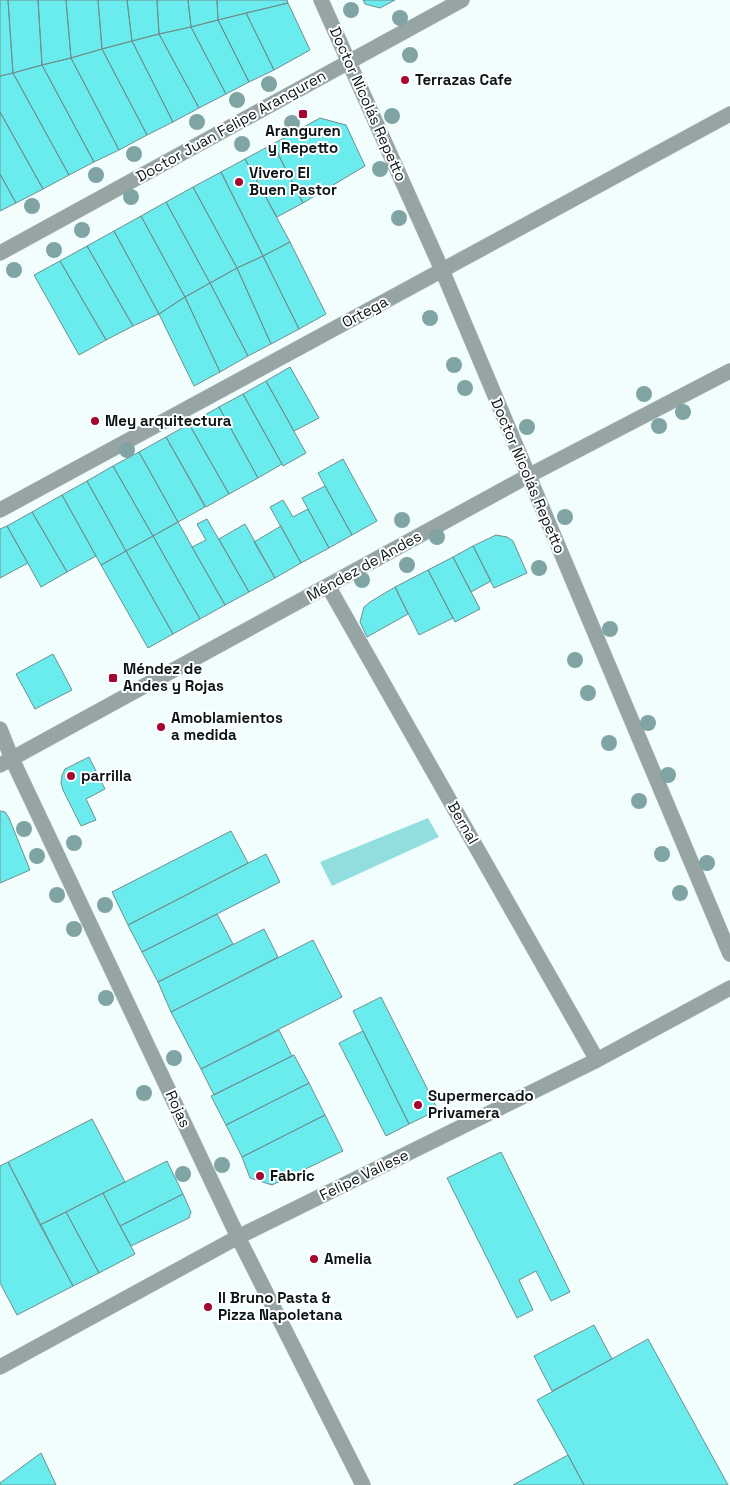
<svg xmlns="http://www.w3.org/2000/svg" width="730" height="1485" font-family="'Space Grotesk',sans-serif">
<rect width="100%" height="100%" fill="#f2fefe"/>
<path fill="#92dedf" d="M428,818l11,19 -107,49 -12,-24z"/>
<path fill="#6aecef" stroke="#708e8e" d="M0,0h8l5,73 -13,3z
M8,0h30l4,65 -29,8z
M38,0h28l5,58 -29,7z
M66,0h32l4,49 -31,9z
M98,0h29l5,41 -30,8z
M127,0h30l2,34 -27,7z
M157,0h31l3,27 -32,7z
M188,0h29l1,20 -27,7z
M217,0h70l1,3 -70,17z
M363,0h32l-15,8 -15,-4z
M288,3l22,47 -36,20 -28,-57z
M246,13l28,57 -25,12 -31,-62z
M218,20l31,62 -23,12 -35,-67z
M191,27l35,67 -27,14 -40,-74z
M159,34l40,74 -26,14 -41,-81z
M132,41l41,81 -26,13 -45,-86z
M102,49l45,86 -28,15 -48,-92z
M71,58l48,92 -25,12 -52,-97z
M42,65l52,97 -25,13 -56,-102z
M13,73l56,102 -26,14 -43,-77v-36z
M0,112l43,77 -27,14 -16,-29z
M320,118l26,7 19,41 -62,37 -30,-59z
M273,144l30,59 -26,14 -32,-58z
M245,159l45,83 -27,14 -42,-84z
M221,172l42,84 -26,12 -44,-81z
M0,174l16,29 -16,8z
M193,187l44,81 -27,15 -44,-81z
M166,202l44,81 -25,14 -44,-81z
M141,216l44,81 -26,17 -45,-83z
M114,231l45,83 -26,12 -46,-80z
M290,242l36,72 -27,15 -36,-73z
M87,246l46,80 -27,14 -46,-79z
M263,256l36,73 -28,15 -34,-76z
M60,261l46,79 -27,15 -45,-80z
M237,268l34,76 -23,12 -38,-73z
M210,283l38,73 -28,16 -35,-75z
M185,297l35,75 -26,14 -35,-72z
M290,367l29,51 -25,13 -28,-50z
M266,381l40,72 -23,13 -40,-72z
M243,394l39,70 -24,14 -39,-71z
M219,407l39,71 -29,16 -40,-70z
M189,424l40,70 -23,13 -40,-70z
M166,437l39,70 -27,15 -39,-70z
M139,452l39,70 -25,14 -40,-70z
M343,459l34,62 -25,14 -34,-62z
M113,466l40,70 -27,15 -39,-70z
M87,481l39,70 -25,14 -39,-70z
M325,486l27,49 -23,13 -27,-50z
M62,495l34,61 -29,16 -35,-60z
M283,500l10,17 15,-8 21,39 -28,15 -31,-56z
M32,512l35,60 -26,15 -34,-61z
M207,519l42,73 -24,13 -33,-58 14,-7 -9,-16z
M178,522l47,83 -25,14 -47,-83z
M245,524l30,54 -26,14 -30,-53z
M7,526l21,37 -28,15v-49z
M281,526l20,37 -26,15 -21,-36z
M496,535l11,2 6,4 14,32 -33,15 -21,-42z
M153,536l47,83 -27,15 -47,-83z
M473,546l18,35 -20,11 -18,-35z
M126,551l47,83 -25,14 -47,-83z
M453,557l27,52 -25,13 -27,-52z
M428,570l25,48 -34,17 -24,-48z
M395,587l13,27 -41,23 -7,-15 4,-15 6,-5z
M53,654l19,36 -37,19 -19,-35z
M89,757l16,32 -19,10 10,21 -15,6 -18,-36 -2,-7 1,-8 3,-6z
M0,811l5,1 4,6 21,52 -30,13z
M231,831l17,32 -120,62 -16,-33z
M266,854l14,28 -138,70 -14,-27z
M217,914l16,30 -75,38 -16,-30z
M264,929l14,28 -107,55 -13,-30z
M313,940l29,57 -141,72 -30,-57z
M381,997l57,113 -29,14 -56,-113z
M279,1030l13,26 -78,39 -13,-26z
M363,1031l46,93 -23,12 -47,-93z
M294,1055l15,28 -83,42 -15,-29z
M309,1083l16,32 -83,42 -16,-32z
M325,1115l18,36 -71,34 -22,-7 -8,-21z
M92,1119l33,63 -85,43 -32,-63z
M501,1152l69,140 -19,9 -15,-30 -17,9 14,30 -16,8 -70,-140z
M167,1161l16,33 -63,32 -17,-33z
M8,1162l65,124 -56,29 -17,-32v-117z
M103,1193l32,61 -36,19 -33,-61z
M183,1194l8,18 -2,6 -58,28 -11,-20z
M66,1212l33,61 -26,13 -33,-61z
M594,1325l18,34 -60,32 -18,-35z
M648,1339l80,146h-144l-16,-30 -31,-55z
M41,1453l15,32h-56v-2z
M568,1455l16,30h-71z"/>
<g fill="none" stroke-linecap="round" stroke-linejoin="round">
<defs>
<path id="street" d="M321,0l121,270 288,684
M0,253l462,-253
M0,510l730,-396
M328,586l269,474
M0,729l12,30 226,478 125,248
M0,765l528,-289 202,-105
M0,1367l238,-130 359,-177 133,-72"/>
</defs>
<use href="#street" stroke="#cdd9d9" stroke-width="16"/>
<use href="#street" stroke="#97a4a4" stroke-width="15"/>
</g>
<g fill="#80a3a4">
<circle cx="351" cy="10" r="8"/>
<circle cx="400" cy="18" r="8"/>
<circle cx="410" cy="55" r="8"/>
<circle cx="269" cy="84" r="8"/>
<circle cx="237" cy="100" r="8"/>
<circle cx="392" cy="116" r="8"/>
<circle cx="197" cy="122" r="8"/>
<circle cx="292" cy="123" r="8"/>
<circle cx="242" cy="144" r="8"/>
<circle cx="134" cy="154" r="8"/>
<circle cx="380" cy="169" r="8"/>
<circle cx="96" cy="175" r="8"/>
<circle cx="131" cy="197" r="8"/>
<circle cx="32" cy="206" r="8"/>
<circle cx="399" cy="218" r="8"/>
<circle cx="82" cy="230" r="8"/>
<circle cx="54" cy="250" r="8"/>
<circle cx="14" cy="270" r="8"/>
<circle cx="430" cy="318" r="8"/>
<circle cx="454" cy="365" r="8"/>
<circle cx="465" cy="388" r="8"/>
<circle cx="644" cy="394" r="8"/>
<circle cx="683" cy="412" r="8"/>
<circle cx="659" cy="426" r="8"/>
<circle cx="527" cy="427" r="8"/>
<circle cx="127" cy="450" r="8"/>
<circle cx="565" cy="517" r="8"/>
<circle cx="402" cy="520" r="8"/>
<circle cx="437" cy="537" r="8"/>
<circle cx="407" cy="565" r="8"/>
<circle cx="539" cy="568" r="8"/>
<circle cx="362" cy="580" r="8"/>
<circle cx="610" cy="629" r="8"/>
<circle cx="575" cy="660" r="8"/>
<circle cx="588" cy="693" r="8"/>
<circle cx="648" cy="723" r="8"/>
<circle cx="609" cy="743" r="8"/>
<circle cx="668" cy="775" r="8"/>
<circle cx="639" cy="801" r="8"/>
<circle cx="24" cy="829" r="8"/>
<circle cx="74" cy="843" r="8"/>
<circle cx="662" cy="854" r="8"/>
<circle cx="37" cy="856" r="8"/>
<circle cx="707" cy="863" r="8"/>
<circle cx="680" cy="893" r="8"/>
<circle cx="57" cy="895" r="8"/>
<circle cx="105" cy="905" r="8"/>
<circle cx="74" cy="929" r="8"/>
<circle cx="106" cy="998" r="8"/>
<circle cx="174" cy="1058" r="8"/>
<circle cx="144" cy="1093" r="8"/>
<circle cx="222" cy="1165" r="8"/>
<circle cx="183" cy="1174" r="8"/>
</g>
<g fill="#a40630" stroke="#fff" stroke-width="2">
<circle cx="405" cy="80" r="5"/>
<rect x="298" y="109" width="10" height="10" rx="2.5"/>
<circle cx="239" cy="182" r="5"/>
<circle cx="95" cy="421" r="5"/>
<rect x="108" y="673" width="10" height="10" rx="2.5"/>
<circle cx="161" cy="727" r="5"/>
<circle cx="71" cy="776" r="5"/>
<circle cx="418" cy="1105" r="5"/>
<circle cx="260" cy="1176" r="5"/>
<circle cx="314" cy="1259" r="5"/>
<circle cx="208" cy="1307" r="5"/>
</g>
<g text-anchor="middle" stroke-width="4" stroke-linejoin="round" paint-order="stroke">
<g font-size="15" font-weight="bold" fill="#0a1516" stroke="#fff" text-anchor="start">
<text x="415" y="85">Terrazas Cafe</text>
<text x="303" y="136" text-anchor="middle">Aranguren<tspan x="303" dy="17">y Repetto</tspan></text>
<text x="249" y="178">Vivero El<tspan x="249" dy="17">Buen Pastor</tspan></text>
<text x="105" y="426">Mey arquitectura</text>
<text x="123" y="674">Méndez de<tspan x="123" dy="17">Andes y Rojas</tspan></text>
<text x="171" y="723">Amoblamientos<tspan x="171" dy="17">a medida</tspan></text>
<text x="81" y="781">parrilla</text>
<text x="428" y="1101">Supermercado<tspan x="428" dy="17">Privamera</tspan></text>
<text x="270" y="1181">Fabric</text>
<text x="324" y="1264">Amelia</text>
<text x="218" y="1303">Il Bruno Pasta &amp;<tspan x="218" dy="17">Pizza Napoletana</tspan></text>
</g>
<g font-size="15" fill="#0a1516" stroke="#fff">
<text transform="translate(368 104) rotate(66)" y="5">Doctor Nicolás Repetto</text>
<text transform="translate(231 126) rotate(-29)" y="5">Doctor Juan Felipe Aranguren</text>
<text transform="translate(365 312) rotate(-28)" y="5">Ortega</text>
<text transform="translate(528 476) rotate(67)" y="5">Doctor Nicolás Repetto</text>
<text transform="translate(364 566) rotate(-29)" y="5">Méndez de Andes</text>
<text transform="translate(463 823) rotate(60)" y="5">Bernal</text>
<text transform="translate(178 1109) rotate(65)" y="5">Rojas</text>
<text transform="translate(364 1175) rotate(-26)" y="5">Felipe Vallese</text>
</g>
</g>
</svg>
